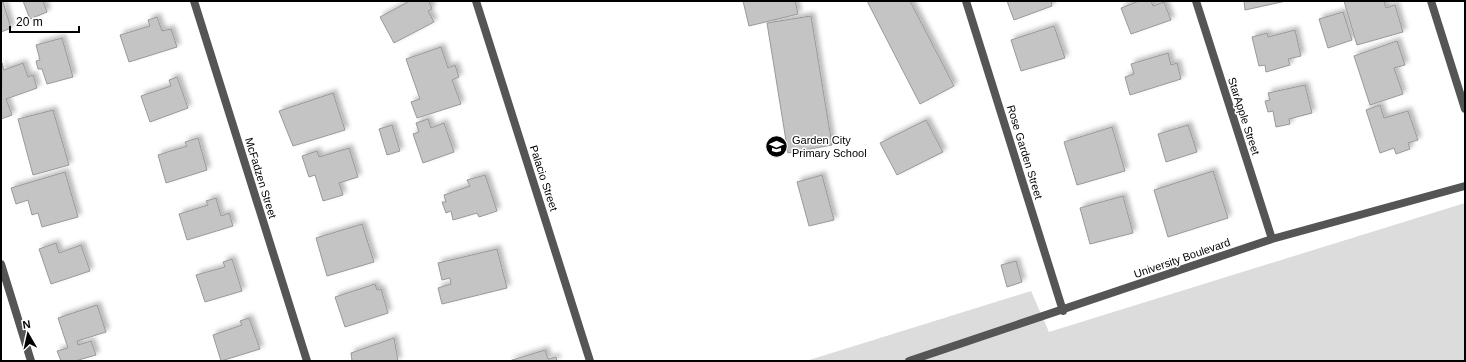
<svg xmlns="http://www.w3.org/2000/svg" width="1466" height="362" font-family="Helvetica,sans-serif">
<defs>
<filter id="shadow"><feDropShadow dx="3.5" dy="-3.5" stdDeviation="2" flood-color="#0004"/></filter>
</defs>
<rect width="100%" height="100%" fill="#fff"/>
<path fill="#dcdcdc" d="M1465,203v158h-659l225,-70 18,41z"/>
<path fill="#c4c4c4" stroke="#999" filter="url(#shadow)" d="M23,1h20l4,11 -17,7z
M410,1h19l3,8 -4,2 6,11 -40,21 -14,-26z
M743,1h52l3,13 -49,12z
M867,1h43l44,85 -34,18z
M1007,1h44l1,5 -38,14z
M1139,1h12l2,5 11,-4 7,18 -40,14 -10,-26z
M1244,1h42l-41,9z
M1344,1h40l2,7 9,-3 8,27 -46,13z
M1,2h2l8,26 -10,4z
M1343,12l9,28 -24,8 -9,-29z
M811,16l21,129 -44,8 -21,-130z
M157,17l5,14 9,-2 6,18 -48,15 -9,-27 30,-9 -2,-6z
M1054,26l11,32 -44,13 -10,-31z
M1295,30l6,26 -13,3 2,6 -24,7 -1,-7 -6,1 -7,-29 15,-4 1,4z
M62,38l11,39 -26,7 -5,-15h-4l-2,-8 4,-1 -4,-15z
M1397,41l8,24 -11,3 9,26 -33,11 -16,-49z
M441,47l7,21 7,-3 4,12 -7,3 9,24 -44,14 -6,-16 9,-3 -14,-40z
M1168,53l3,12 6,-2 4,16 -51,16 -5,-18 9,-3 -3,-10z
M2,63l2,7 19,-7 5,14 5,-2 4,13 -31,11 6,16 -11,4z
M177,77l11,31 -38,14 -9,-26 30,-10 -2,-6z
M1305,85l7,28 -23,6 1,5 -14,3 -3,-16 -5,1 -3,-11 5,-1 -2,-7z
M333,93l12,37 -52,16 -14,-35z
M1380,105l4,13 24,-7 10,29 -10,3 2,6 -14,5 -2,-6 -14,5 -14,-43z
M53,110l16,55 -36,10 -15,-56z
M428,119l3,9 13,-5 10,29 -31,11 -10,-29 6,-2 -3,-9z
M926,120l17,32 -46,23 -17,-32z
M392,125l8,26 -13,4 -8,-26z
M1188,125l9,27 -31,10 -8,-28z
M1112,127l13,44 -48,14 -13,-43z
M198,138l9,32 -41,13 -8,-28 29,-9 -2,-4z
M349,148l9,29 -19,6 4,12 -20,6 -8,-26 -6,2 -7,-21 15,-5 2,6z
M1213,171l15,47 -60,19 -14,-47z
M65,172l13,45 -36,10 -4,-14 -6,2 -4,-15 -12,4 -5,-16z
M485,175l12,36 -18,6 -2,-4 -24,7 -2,-9 -5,2 -4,-11h4l-2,-7 26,-9 -3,-6z
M822,175l12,45 -25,6 -12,-44z
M1123,196l10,37 -43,11 -10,-36z
M216,198l5,18 8,-3 4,13 -46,14 -8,-26 29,-9 -2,-4z
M362,224l12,38 -47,14 -11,-38z
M56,243l3,10 22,-8 9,26 -39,13 -12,-35z
M497,249l10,39 -65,16 -4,-16 13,-4 -1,-6 -8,2 -4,-17z
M232,259l10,32 -37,11 -9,-27 29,-8 -2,-5z
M1016,261l6,21 -15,5 -6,-22z
M375,284l2,6 4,-1 7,24 -43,14 -10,-30z
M97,305l9,27 -29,9 1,4 13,-4 5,14 -21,6h-14l-4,-10 11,-3 -10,-30z
M249,318l11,31 -39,12 -8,-26 29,-10 -2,-4z
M394,338l4,23h-46l-1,-8z
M545,350l3,9 8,-2 1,4h-48z"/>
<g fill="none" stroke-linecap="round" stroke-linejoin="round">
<path stroke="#555" stroke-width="8" d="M194,1l113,360
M476,1l114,360
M966,1l97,310
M1196,1l76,238
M1431,1l34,108
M1,264l30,97
M909,361l363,-122 193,-53"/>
</g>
<defs>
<symbol id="school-disc" viewBox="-11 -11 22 22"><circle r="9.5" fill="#000" stroke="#fff"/><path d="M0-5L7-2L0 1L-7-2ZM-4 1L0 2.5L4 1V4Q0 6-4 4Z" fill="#fff"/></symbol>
</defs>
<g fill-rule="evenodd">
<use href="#school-disc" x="764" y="134" width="25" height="25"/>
</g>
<g text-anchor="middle" stroke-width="3" stroke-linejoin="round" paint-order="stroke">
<g font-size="11" fill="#000" stroke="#fff">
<text transform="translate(1244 116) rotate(72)" y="4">StarApple Street</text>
<text transform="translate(1025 152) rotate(73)" y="4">Rose Garden Street</text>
<text transform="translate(261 178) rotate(73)" y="4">McFadzen Street</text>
<text transform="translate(544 178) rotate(72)" y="4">Palacio Street</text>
<text transform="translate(1182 258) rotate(-19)" y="4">University Boulevard</text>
</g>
<g font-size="11" fill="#000" stroke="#fff" text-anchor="start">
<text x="792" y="144">Garden City<tspan x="792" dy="13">Primary School</tspan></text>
</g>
</g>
<rect width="1466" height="362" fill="none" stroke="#000000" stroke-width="4"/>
<g transform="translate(28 334) rotate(351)" stroke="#ffffff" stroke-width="3" paint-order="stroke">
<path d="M0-3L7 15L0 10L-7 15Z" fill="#000000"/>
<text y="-6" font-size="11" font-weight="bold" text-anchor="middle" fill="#000000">N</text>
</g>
<path d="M10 26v6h69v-6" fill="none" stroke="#000000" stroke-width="2"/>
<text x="16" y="26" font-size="12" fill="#000000" stroke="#ffffff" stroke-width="3" paint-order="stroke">20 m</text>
</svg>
